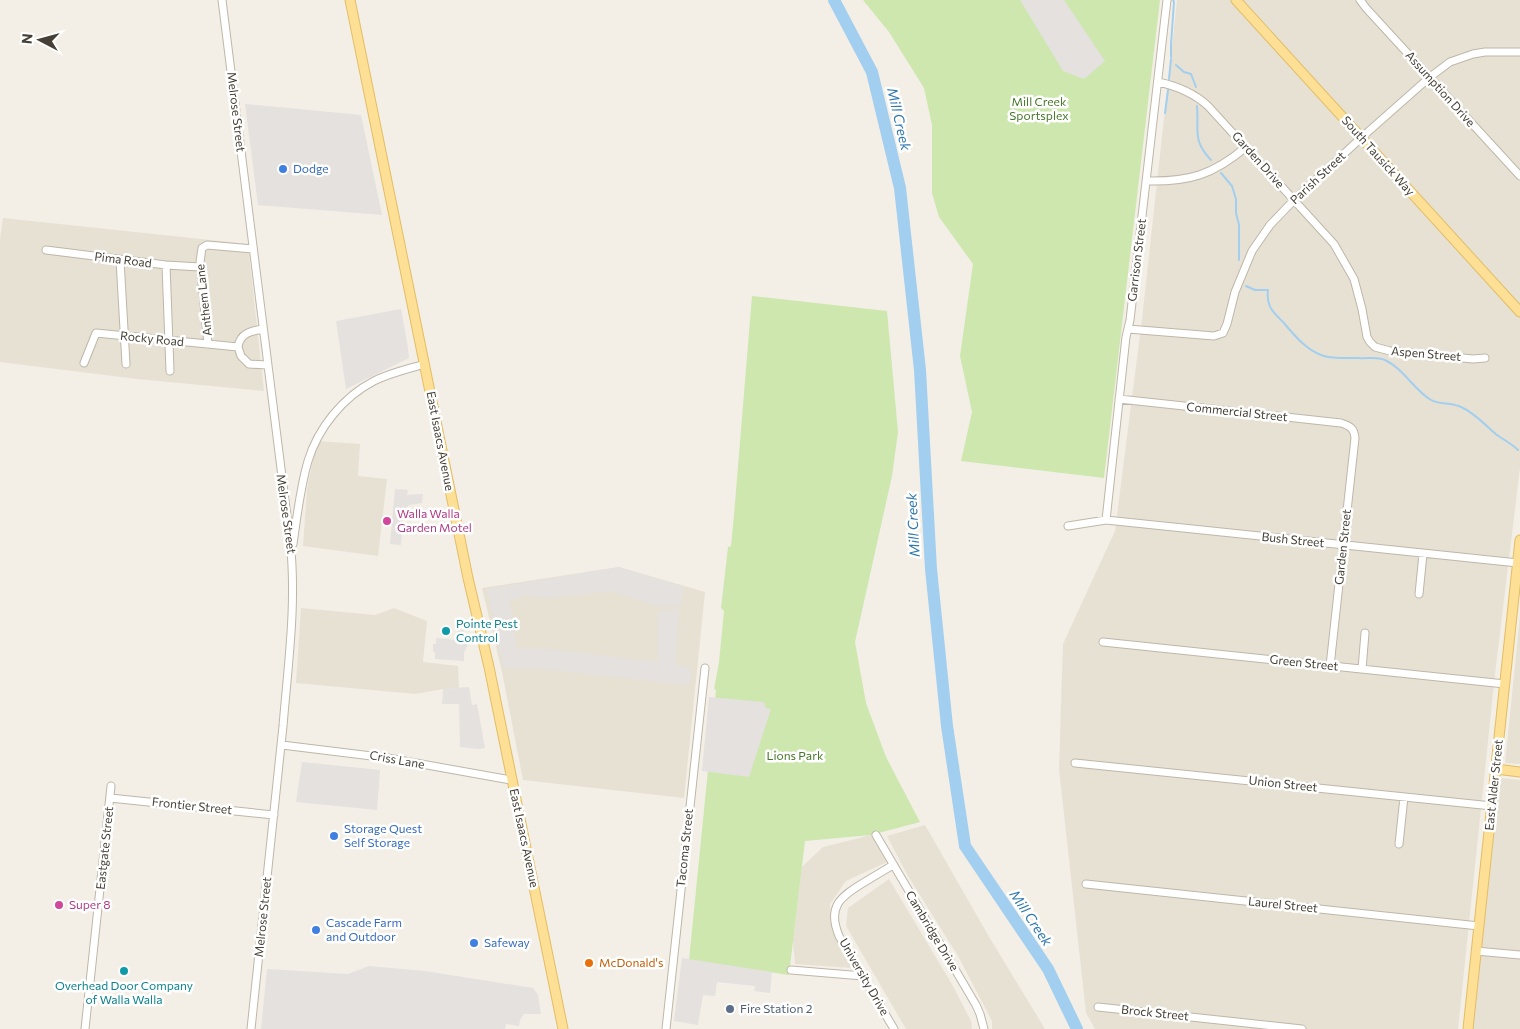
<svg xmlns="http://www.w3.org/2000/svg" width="1520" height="1029" font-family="Commissioner,sans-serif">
<rect width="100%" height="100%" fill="#f3efe6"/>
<path fill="#e7e1d4" d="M1177,0h343v468l-25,206 -37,355h-363l-9,-16 -27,-244 4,-125 52,-113 27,-212z
M3,218l245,26 16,147 -127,-12 -137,-17v-123z
M317,441l43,3 -2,32 29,3 -9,77 -75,-10 4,-57z
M619,567l86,25 -21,206 -161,-18 -21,-108 -20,-84z
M301,608l74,7 19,-7 33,13 -4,41 35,4 1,22 -16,1 -28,5 -119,-11z
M1520,616v148l-15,-1z
M1501,778l19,2v249h-50z
M925,825l63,110 57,94h-53v-8l-34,-65 -50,-80 -21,-40z
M871,835l16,27 -41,19 -16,23 2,27 20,37 -57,-4 -2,-23 9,-74 21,-20z
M889,879l64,107 18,35 1,8h-66l-60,-103 2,-18z"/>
<path fill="#cde7af" d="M863,0h297l-56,478 -143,-17 11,-49 -12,-56 13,-92 -34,-47 -7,-24v-68l-8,-37 -35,-56z
M752,296l135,15 11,121 -6,44 -37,166 11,61 20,54 34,65 -49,13 -66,6 -16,134 -100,-15 27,-270 -2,-1 5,-27 5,-51 -3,-3 7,-61 3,-1 3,-31z"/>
<path fill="#e4e1de" d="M1020,0h44l41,61 -21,18 -21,-8z
M245,104l116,11 21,100 -124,-10z
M401,309l7,39 1,10 -63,31 -10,-68z
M395,489l13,1 -1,5 16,-1 -1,9 -13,2 -6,7 -2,33 -11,-1z
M619,567l65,20 -4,19 -21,1 -47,-16 -69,7 -16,-3 -17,6 6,48 20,-1 122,14v-50l21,-3 -4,55 16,5 -1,16 -146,-16 -40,-1 -17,-79z
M458,630h5l3,6h4l1,7 -4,3 -3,7v8l-29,-2v-7h-2v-8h3v-6l20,2z
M469,687l3,18 5,-1 8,44 -7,1 -18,-2 -1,-43h-17l1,-15z
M709,697l55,5 2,6 5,1 -22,68 -47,-6z
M302,762l78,8 -3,40 -81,-8z
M682,958l90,14 -2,21 -16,-2 1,-5 -38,-4 -2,14 -12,-1 -5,30 -24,-4z
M369,966l56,5 108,17 5,7 3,19h-17l-4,6 -1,6 -13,-2 -1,5h-244l6,-60 81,5z"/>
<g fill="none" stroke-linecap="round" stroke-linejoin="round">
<path stroke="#a2cfef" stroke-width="2" d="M1171,57v-13l3,-42 -1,-2
M1176,65l8,7 7,2 5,13
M1169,79l2,-20
M1197,106c2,25 -5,34 14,54
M1165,113l3,-23
M1221,173l11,13 4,13v14l3,12v35
M1246,286l9,4h13c-2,16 4,21 15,32 11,13 24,29 41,34 10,3 24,2 34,2 10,1 18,-2 27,2 19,9 28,29 46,40 8,5 20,2 30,7 14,6 24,18 36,28 7,5 15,9 21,15"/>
<path stroke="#a2cfef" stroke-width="12" d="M834,0l38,72 28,116 20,182 11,199 16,157 18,120 83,123 29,60"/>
<defs>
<path id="minor" d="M222,0l68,540c7,63 -2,124 -7,186 -10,101 -21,202 -32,303
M1360,0l6,8 154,168
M1158,82c19,4 36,11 50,24l126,138 20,35 8,30 5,28 3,5 5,5 15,4 83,8 12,-1
M1146,181c43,1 67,-6 100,-34
M46,250l120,15 34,2
M120,260l6,104
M166,265l4,106
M1128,329l86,7 9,-3 4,-9 8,-32 17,-41 18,-26 24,-25 67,-62 69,-61 20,-15 23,-8 12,-2h35
M208,344l-8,-82 2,-14 5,-3 46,4
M238,347c2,-14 13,-16 25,-18
M84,363l12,-30 142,14 3,9 8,8 18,1
M1119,399l222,24c9,3 13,5 14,15l-25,228
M1106,520l20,-183 4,-17 37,-320
M1068,526l38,-6 412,43
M293,544c4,-27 7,-56 15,-83 10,-33 35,-64 66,-80 16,-8 34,-12 51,-17
M1419,594l4,-40
M1103,642l402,42
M1362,669l3,-36
M282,745l106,13 123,22
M1075,763l417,43
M110,798l164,17
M876,835l100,170 4,9 4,15
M1399,844l5,-47
M893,865c-10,6 -20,12 -30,18 -23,14 -36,24 -24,53l55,93
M1086,884l393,42
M1476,951l44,4
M791,970l72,6
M1098,1007l204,22
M85,1029l26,-243
M666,1029l39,-361"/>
<path id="major" d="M350,0l118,578 21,89 74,362
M1236,0l284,312
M1496,769l24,3
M1468,1029l52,-489"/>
</defs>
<use href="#minor" stroke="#beb7a9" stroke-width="9"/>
<use href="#major" stroke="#e2bd64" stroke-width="11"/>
<use href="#minor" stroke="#fff" stroke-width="7"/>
<use href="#major" stroke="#fde095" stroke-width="9"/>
</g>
<g fill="#3f7fe0" stroke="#fff" stroke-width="2">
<circle cx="283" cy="169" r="5"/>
<circle cx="334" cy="836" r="5"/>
<circle cx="316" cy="930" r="5"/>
<circle cx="474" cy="943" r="5"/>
</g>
<g fill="#d1479c" stroke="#fff" stroke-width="2">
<circle cx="387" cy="521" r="5"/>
<circle cx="59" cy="905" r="5"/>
</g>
<g fill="#0f9aa8" stroke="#fff" stroke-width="2">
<circle cx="446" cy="631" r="5"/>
<circle cx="124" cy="971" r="5"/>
</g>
<circle fill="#e8710a" stroke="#fff" stroke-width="2" cx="589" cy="963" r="5"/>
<circle fill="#5c6f8a" stroke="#fff" stroke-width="2" cx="730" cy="1009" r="5"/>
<g text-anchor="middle" stroke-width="5" stroke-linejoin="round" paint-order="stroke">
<g font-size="12" fill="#453f35" stroke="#fff">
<text transform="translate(1440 89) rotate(48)" y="4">Assumption Drive</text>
<text transform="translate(236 112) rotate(83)" y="4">Melrose Street</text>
<text transform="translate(1378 156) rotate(48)" y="4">South Tausick Way</text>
<text transform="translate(1258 160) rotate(48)" y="4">Garden Drive</text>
<text transform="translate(1318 178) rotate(-43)" y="4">Parish Street</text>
<text transform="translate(123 260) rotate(7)" y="4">Pima Road</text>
<text transform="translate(1137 260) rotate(-83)" y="4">Garrison Street</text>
<text transform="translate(204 300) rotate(-96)" y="4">Anthem Lane</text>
<text transform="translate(152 339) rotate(6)" y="4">Rocky Road</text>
<text transform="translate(1426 354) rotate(5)" y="4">Aspen Street</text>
<text transform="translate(1237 412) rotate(6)" y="4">Commercial Street</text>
<text transform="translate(440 441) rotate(79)" y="4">East Isaacs Avenue</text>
<text transform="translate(286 514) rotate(82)" y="4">Melrose Street</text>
<text transform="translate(1293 540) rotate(6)" y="4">Bush Street</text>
<text transform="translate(1343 547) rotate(-84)" y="4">Garden Street</text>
<text transform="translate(1304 663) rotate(6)" y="4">Green Street</text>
<text transform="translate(397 760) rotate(10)" y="4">Criss Lane</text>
<text transform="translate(1283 784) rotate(6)" y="4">Union Street</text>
<text transform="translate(1494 785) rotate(-84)" y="4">East Alder Street</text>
<text transform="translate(192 806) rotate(6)" y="4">Frontier Street</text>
<text transform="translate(524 838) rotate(78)" y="4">East Isaacs Avenue</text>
<text transform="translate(105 848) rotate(-84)" y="4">Eastgate Street</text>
<text transform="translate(685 848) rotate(-84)" y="4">Tacoma Street</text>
<text transform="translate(1283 905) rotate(6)" y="4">Laurel Street</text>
<text transform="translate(263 917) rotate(-84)" y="4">Melrose Street</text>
<text transform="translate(932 931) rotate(59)" y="4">Cambridge Drive</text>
<text transform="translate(864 977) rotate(60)" y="4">University Drive</text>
<text transform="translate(1155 1013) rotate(6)" y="4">Brock Street</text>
</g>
<g font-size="12" fill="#467729" stroke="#fff">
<text x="1039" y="106">Mill Creek<tspan x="1039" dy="14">Sportsplex</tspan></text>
<text x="795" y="760">Lions Park</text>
</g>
<g font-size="12" fill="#366cbe" stroke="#fff" text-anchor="start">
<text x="293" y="173">Dodge</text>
<text x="344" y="833">Storage Quest<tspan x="344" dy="14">Self Storage</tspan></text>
<text x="326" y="927">Cascade Farm<tspan x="326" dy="14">and Outdoor</tspan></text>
<text x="484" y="947">Safeway</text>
</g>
<g font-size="12" fill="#b23c85" stroke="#fff" text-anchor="start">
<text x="397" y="518">Walla Walla<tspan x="397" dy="14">Garden Motel</tspan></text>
<text x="69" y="909">Super 8</text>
</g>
<g font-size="12" fill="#0d838f" stroke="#fff" text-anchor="start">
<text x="456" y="628">Pointe Pest<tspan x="456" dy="14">Control</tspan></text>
<text x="124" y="990" text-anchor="middle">Overhead Door Company<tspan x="124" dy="14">of Walla Walla</tspan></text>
</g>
<g font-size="12" fill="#c56008" stroke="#fff" text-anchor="start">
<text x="599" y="967">McDonald's</text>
</g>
<g font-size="12" fill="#4e5e75" stroke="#fff" text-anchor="start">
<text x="740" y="1013">Fire Station 2</text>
</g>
<g font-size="14" font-style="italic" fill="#3079b0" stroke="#fff">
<text transform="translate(899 119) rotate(77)" y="5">Mill Creek</text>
<text transform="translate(913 525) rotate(-93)" y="5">Mill Creek</text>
<text transform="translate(1031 918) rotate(56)" y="5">Mill Creek</text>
</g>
</g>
<g transform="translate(40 40) rotate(276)" stroke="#ffffff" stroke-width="4" paint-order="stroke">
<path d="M0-4L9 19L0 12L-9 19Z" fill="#453f35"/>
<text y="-8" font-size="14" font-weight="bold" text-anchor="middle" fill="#453f35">N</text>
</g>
</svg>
